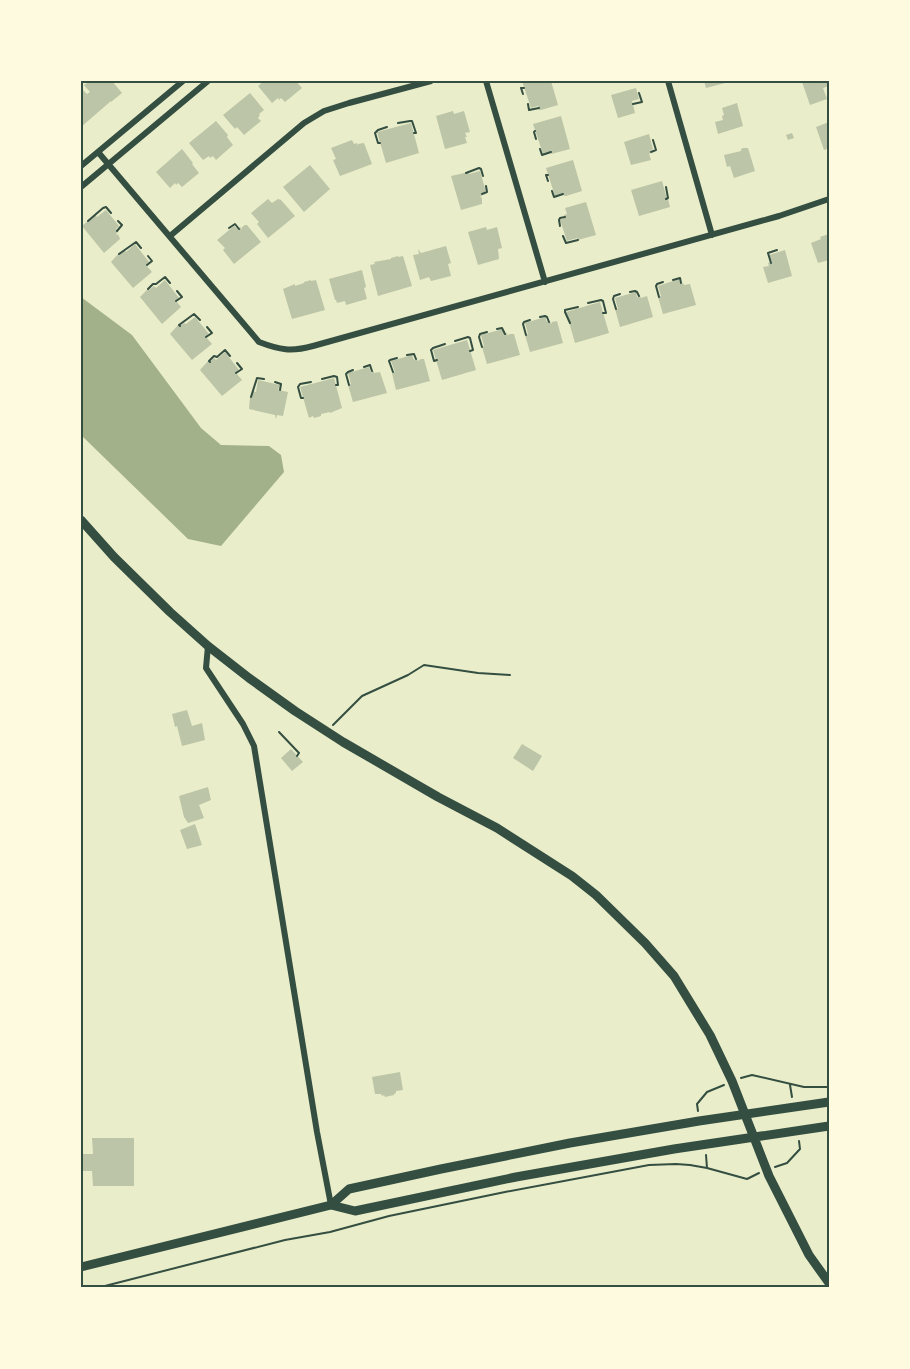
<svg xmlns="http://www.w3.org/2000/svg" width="910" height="1369" font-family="'Archivo Narrow',sans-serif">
<rect width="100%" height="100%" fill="#e9edc9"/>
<path fill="#a3b18a" d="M81,297l51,38 69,93 20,17 48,1 12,9 3,17 -63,74 -33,-7 -107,-104z"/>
<path fill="#bcc5a7" d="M90,81h22l10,12 -11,9v-1l-30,26v-39l6,6 3,-2 -6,-7z
M264,81h32l6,7 -17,14 -4,-4 -2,2 -1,-2 -6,5 -14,-17z
M522,81h29l7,24 -17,5h-2l-1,-4 -7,2z
M704,81h24l1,1 -23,6z
M806,81h21l2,5 -6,2 4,11 -17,6 -8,-23z
M636,88l3,11 -7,2 3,12 -17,5 -7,-23z
M250,93l14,17 -5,4 1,1 -2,3 3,3 -17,14 -7,-8 -2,2 -12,-14z
M737,103l6,23 -25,8 -3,-12 8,-2 -1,-4 2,-1 -2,-7z
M453,111l1,3 10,-3 6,21 -5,1 2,4h-2l2,6 -22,6 -9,-33z
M561,116l9,33 -19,5v-2l-8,2 -10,-30z
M216,121l12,14 -1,2 6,8 -17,15 -3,-4 -3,2 -1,-2 -6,4 -14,-17z
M829,122v26l-5,2 -8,-23z
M411,123l8,30 -33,10 -9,-31z
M792,133l2,5 -6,2 -2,-5z
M649,134l4,15 -3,2 1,2 -2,1 2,6 -20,5 -7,-23z
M352,140l2,4 3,-1 1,3v-2l6,-1 8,21 -32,12 -7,-16 3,-1 -5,-11z
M743,148h5l7,23 -21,7 -4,-12 -3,1 -3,-12 17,-4v-2z
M182,149l11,14 -1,1 7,9 -17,14 -4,-4 -2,2 -1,-2 -5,5 -14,-16z
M573,160l9,31 -16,5h-2l-1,-3 -8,3 -9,-28z
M310,165l20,24 -26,23 -21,-25z
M480,171l6,21 -5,1 1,3 -2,1 2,1v6l-21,6 -10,-34 18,-4v2z
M662,181l5,18h1l2,8 -31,9 -8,-26z
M268,199l4,4 6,-4 3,1 14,16 -27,22 -11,-14 2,-2 -8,-9z
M586,202l10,33 -18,5 -1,-2 -10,3 -7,-21 5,-2 -1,-3 3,-1 -2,-6z
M106,210l13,16 -3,3 2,3 -2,2 1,1 1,-1 2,5 -16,14 -22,-27 13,-11 2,2z
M245,225h2l14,17 -27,22 -11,-14 2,-2 -8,-8 17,-14 4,3 2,-2 2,2v-2z
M486,227l1,3 10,-3 5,21 -4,1 1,10 -21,6 -10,-33z
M829,234v26l-11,3 -7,-20 10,-4 -1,-2z
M135,244l14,18 -3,3 6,7 -19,16 -22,-26 8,-9 1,1 5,-4 1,2z
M446,246l5,17 -3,1 3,12 -20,5 -2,-4 -9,3 -7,-25 6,-1 -1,-5 3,4z
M785,250l7,26 -24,7 -5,-16 6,-1 -1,-3 4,-1 -3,-7z
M398,256v1l5,-1 9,30 -34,10 -8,-31 5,-1 -1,-2 17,-3v-1z
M362,270l4,17 -2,1 3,11 -21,6 -1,-4 -8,2 -1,-3h-1l-6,-21z
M679,279l1,5 3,-1 1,2 6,-1 6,21 -33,9 -5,-17 3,-1 -3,-10z
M165,280l14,18 -3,3 5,6 -19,17 -22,-27 8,-8 1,1 5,-4 2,2z
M311,280v1l5,-1 9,30 -33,9 -9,-30 12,-5v2l9,-3v-1z
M636,292l1,5 3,-1 1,2 6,-2 6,21 -33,10 -5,-18h3l-3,-11z
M600,302l9,31 -34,10 -9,-31z
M195,317l14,17 -3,3 6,7 -20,16 -22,-26 8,-9 1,2 5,-4 2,1z
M545,317l2,5 3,-1 1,3 1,-2 5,-1 6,22 -33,9 -5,-17 3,-1 -3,-11z
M503,329l1,5 3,-1 1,3 1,-2h5l6,21 -33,9 -5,-17 2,-1 -3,-11z
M467,340l9,30 -34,10 -9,-30z
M225,352l14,18 -3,3 6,7 -20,16 -22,-26 8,-9 2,1 4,-4 2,2z
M412,355l2,5 3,-1 1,2 3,-2h3l6,22 -34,9 -4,-17 3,-1 -4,-11z
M369,367l2,5 3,-1v2l6,-1 7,21 -34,9 -5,-17 3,-1 -3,-11z
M334,378l8,30 -12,5v-1l-9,2v2l-7,2 -1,-2 -4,2 -9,-31z
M258,380l22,5 -2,5 10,2 -5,24 -6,-1 -1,4 -1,-4 -26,-6 1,-12 3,-6 3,1z
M187,710l5,16 10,-3 3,17 -23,6 -5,-20 -2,1 -3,-13z
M522,744l20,12 -9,15 -20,-13z
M291,749l12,13 -11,9 -11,-13z
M208,787l3,13 -12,5 5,13 -16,5 -4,-6 -5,-21z
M195,824l7,21 -15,4 -7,-19z
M400,1072l3,18 -7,1v2l-2,1v1l-9,2 -1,-2 -2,1 -1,-2h-6l-3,-17z
M92,1138h42v48h-41l-1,-15h-11v-17h12z"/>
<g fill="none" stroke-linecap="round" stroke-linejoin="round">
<path stroke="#344e41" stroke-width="2" d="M523,94l-2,-6h3
M528,104l1,6 10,-2
M633,104l9,-2 -3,-9
M398,123l12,-2h2l4,12h-2
M535,131l-1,1 2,7
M380,143h-2l-3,-10 3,-3 9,-3
M540,149l2,6 9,-3
M651,152l5,-2 -3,-10
M466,173l13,-5 2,1 2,7
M548,181l-2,-6h2
M666,187l2,11 -2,1
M552,191l2,6 9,-3
M482,194l5,-2 -1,-6
M88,221l15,-13 3,-1 5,6
M560,226l-1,-6 1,-2 5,-1
M229,228l6,-4 4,5
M117,231l5,-6 -4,-4
M563,236l3,7 12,-3
M119,254l17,-12 5,6
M771,263l-3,-10 9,-3
M147,265l5,-4 -4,-5
M673,280l7,-2 1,5
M148,289l5,-5h3l9,-7 5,6
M630,292l5,-1 2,1 2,4
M659,297l-3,-11 1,-2 6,-2
M176,301l6,-4 -5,-6
M588,303l13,-3 2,1 3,12h-3
M616,309l-3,-10 1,-3 6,-2
M540,317l5,-1 2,1 2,5
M570,323l-5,-11v-2l13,-3
M180,326l-1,-1 15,-11 6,6
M497,329l5,-1 3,6
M526,335l-3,-11 1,-2 6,-2
M206,337l6,-4 -5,-6
M455,341l13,-4 2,1 3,12 -3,1
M482,347l-3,-10 1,-3 7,-2
M407,355l7,-1 2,5
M437,360l-3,1 -3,-11 2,-2 12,-4
M210,362l-1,-1 5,-5 3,1 8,-7 5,6
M364,367l6,-2 2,6
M393,372l-4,-11 1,-1 7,-2
M236,373l6,-4 -5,-6
M322,379l12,-3 3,1 1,8h-2
M275,382l6,2 -1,6
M349,385l-3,-11 2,-2 5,-2
M251,397l6,-19 7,1
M303,398h-2l-3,-11 2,-3 11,-2
M333,725l29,-29 46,-21 16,-10 54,8 32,2
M279,732l20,21 -2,3
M741,1078l11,-3 52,12h25
M790,1085l2,12
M698,1111l-1,-7 10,-12 17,-7
M706,1155l1,13
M775,1167l12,-4 13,-14 -1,-8
M97,1288l188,-48 45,-8 59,-16 116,-24 144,-27 27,-1 14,1 17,3 40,11 12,-6"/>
<path stroke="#344e41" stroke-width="6" d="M486,81l59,201
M668,81l44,154
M98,152l161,190c21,8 32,10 54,4l466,-130 50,-17
M81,166l102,-85
M81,187l127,-106
M170,236l134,-113 20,-12 25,-8 82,-22
M208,646l-2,22 37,56 11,22 63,386 14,73"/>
<path stroke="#344e41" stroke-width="9" d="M81,520l33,37 56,55 38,34 41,32 46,33 48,31 95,55 59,31 75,48 24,19 49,48 29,33 36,59 22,46 37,95 40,79 20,28
M331,1205l24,6 161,-34 158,-28 155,-23
M81,1267l250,-62 18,-16 92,-20 129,-26 129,-22 130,-19"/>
</g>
<rect width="910" height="1369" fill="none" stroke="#fefae0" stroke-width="165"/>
<rect x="82" y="82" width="746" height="1204" fill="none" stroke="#344e41" stroke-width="2"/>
</svg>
